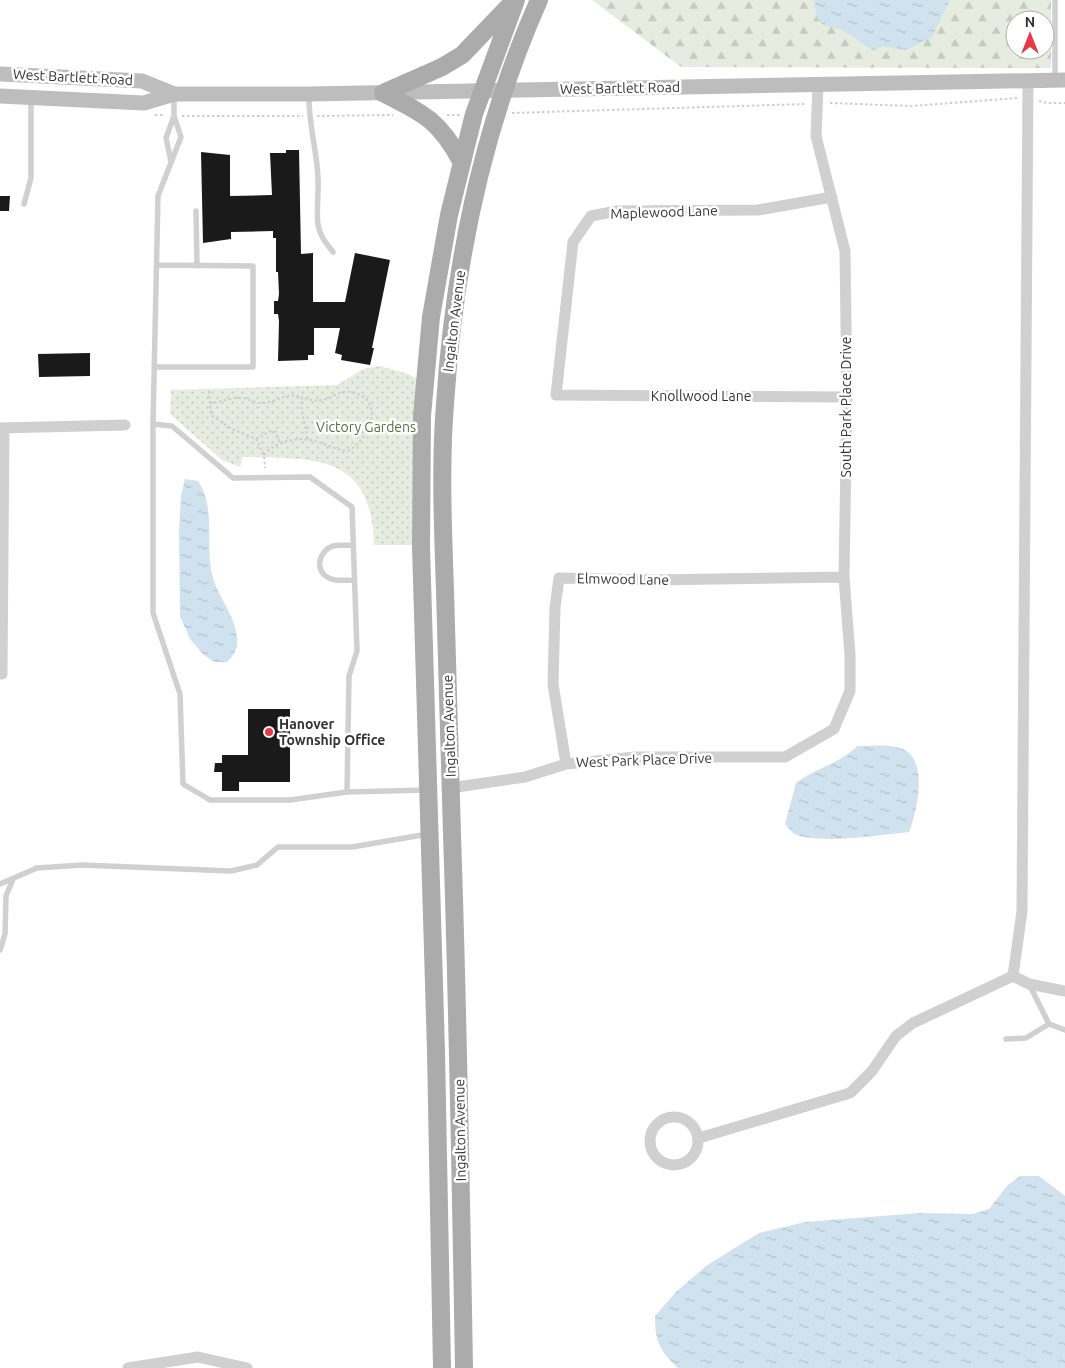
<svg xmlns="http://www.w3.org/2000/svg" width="1065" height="1368" font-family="Ubuntu,sans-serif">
<defs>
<pattern id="grass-dots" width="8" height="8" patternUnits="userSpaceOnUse" patternTransform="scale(1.25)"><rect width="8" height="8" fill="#e6ecdf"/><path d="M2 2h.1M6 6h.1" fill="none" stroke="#c6cbc0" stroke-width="1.8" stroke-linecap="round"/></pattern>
<pattern id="forest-firs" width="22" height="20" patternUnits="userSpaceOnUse" patternTransform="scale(1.25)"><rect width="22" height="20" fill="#e6ecdf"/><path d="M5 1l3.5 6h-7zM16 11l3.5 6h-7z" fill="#c6cbc0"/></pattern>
<pattern id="water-ripples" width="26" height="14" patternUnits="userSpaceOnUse" patternTransform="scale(1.25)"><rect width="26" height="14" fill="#cfe2ee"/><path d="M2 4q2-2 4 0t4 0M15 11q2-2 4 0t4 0" fill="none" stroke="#b2c2cd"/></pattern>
</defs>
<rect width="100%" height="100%" fill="#fff"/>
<path fill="url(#grass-dots)" d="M380,366l28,8 11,6 -4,165h-41c-2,-91 -58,-87 -131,-88l-3,10 -18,-7 -52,-46 1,-24 166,-5 26,-16z"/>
<path fill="url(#forest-firs)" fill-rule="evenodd" d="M592,0h459v68l-370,-1zM1015,20h30v30h-30z"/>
<path fill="url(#water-ripples)" d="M814,0h136l-18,37 -25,13 -26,-4 -7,5 -32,-21 -19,-5 -6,-7z
M185,479l13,2c19,28 6,65 15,97 6,21 23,38 24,61 1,10 -3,16 -10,23h-13l-11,-8 -13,-15 -10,-23 -1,-84 2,-37z
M857,746c13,0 30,-2 43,2 30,9 17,64 9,84 -30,3 -85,12 -112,3 -5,-2 -8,-7 -12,-11l11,-41c19,-15 44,-19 61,-37z
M1020,1176h19l26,20v172h-387c-19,-18 -23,-27 -23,-52l21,-24 30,-26 53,-33 46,-11 115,-9 53,1 16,-5 18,-23z"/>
<path fill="#1a1a1a" d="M286,150h13l2,104 12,-1v49h32l10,-49 35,7 -18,88h2l-4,17 -29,-5 1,-5 -7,-2 5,-25h-26v27h-6v5l-30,1 1,-40 -1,-7h-4v-13h4l1,-7 -1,-22h-2v-34h-3v-7l-42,1v7l-28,4 -2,-91 29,3v41l42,-1 -2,-42h16z
M0,196h10l-1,15h-9z
M90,353v23l-51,1 -1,-23z
M248,709h42v73h-51v9h-17v-19h-8l1,-9h7v-8h26z"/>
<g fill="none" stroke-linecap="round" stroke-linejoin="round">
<path stroke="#cdcdcd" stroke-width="2" stroke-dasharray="2.5 2.5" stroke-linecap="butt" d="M1039,101l8,2h18
M830,103l81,3 106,-8
M512,113l293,-9
M155,115h10
M447,115h13
M182,116h121
M317,116l76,-1
M209,391l2,24 21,14 24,10 8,16 1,13
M209,403c11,0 21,-6 32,-5 8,0 14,6 23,5 16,-2 21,-11 38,-6
M256,439l14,-8 6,1 4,12
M264,455c11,-14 35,-19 51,-14 12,3 20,9 33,10 23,-13 38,-53 3,-59 -18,-3 -22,16 -49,5 -3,15 5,27 5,42"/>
<path stroke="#d0d0d0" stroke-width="5.5" d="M1055,78v-78
M309,94c-1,29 8,56 9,84 1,15 -2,32 0,47 2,11 8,18 15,27
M174,116l7,21 -23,59 -5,228v189l27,81 3,90 27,16h80l57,-8
M171,162l-5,-24 8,-22v-21
M24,204l7,-26v-79
M196,211l1,55
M154,367h99v-101l-96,-1
M153,424l19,2 61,52 77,-1 42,30 5,144 -8,25 -2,116 79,-2
M353,545c-6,0 -13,0 -20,1 -13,4 -19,23 -6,31 8,5 18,3 27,3
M0,884l37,-16 45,-3 149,6 26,-6 21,-18h74l76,-13
M0,950l5,-16 1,-38 7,-17
M1029,984l20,40 16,6
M1006,1039l20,-1 23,-14"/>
<path stroke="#d0d0d0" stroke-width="11" d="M832,197l-74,13 -141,1 -26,5 -18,26 -17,153 291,2
M0,428l125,-3
M2,674l2,-246
M566,764l-13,-80 2,-76 4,-30 95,2 190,-3
M450,788l75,-11 41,-13 70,-7h149l49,-28 16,-38v-36l-6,-78 3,-180 -2,-146 -29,-115 2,-50
M1013,976l9,-65 6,-830
M650 1141a24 24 0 1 1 48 0a24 24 0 1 1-48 0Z
M699,1138l151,-45 22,-22 24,-35 17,-13 100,-47 16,8 36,7
M128,1368l70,-11 49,11"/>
<path stroke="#bdbdbd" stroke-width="15" d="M0,74l142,7 32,13
M0,96l144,7 30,-9h135l756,-14"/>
<path stroke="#ababab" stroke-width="18" d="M383,93l59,-26 20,-12 48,-50
M383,93c40,20 56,27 78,68
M442,1368l-6,-317 -15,-504 1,-131 9,-99 18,-102 25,-101 42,-114
M464,1368c-3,-178 -6,-356 -12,-534 -3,-81 -5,-162 -7,-243 -2,-62 -5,-125 0,-187 9,-138 38,-278 94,-404"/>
</g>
<circle fill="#e63946" stroke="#fff" stroke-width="2" cx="269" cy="732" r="5"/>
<g text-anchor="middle" stroke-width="5" stroke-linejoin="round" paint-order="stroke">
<g font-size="14" fill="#333" stroke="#fff">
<text transform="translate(73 77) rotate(3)" y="5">West Bartlett Road</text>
<text transform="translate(620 88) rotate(-1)" y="5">West Bartlett Road</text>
<text transform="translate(664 212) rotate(-2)" y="5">Maplewood Lane</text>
<text transform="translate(454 321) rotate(-83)" y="5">Ingalton Avenue</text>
<text x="701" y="401">Knollwood Lane</text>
<text transform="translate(846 407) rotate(-90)" y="5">South Park Place Drive</text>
<text transform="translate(623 579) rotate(1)" y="5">Elmwood Lane</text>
<text transform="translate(449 726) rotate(-92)" y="5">Ingalton Avenue</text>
<text transform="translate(644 760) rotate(-2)" y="5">West Park Place Drive</text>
<text transform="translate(460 1130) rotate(-91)" y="5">Ingalton Avenue</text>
</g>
<g font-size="14" fill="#56703f" stroke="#fff">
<text x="366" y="432">Victory Gardens</text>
</g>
<g font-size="14" font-weight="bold" fill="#333" stroke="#fff" text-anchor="start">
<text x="279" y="729">Hanover<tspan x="279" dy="16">Township Office</tspan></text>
</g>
</g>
<g transform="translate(1030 35)"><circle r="24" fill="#ffffff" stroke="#adadad"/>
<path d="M0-4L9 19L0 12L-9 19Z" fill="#e63946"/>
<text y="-8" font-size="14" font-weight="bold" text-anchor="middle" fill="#333333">N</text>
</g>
</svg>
